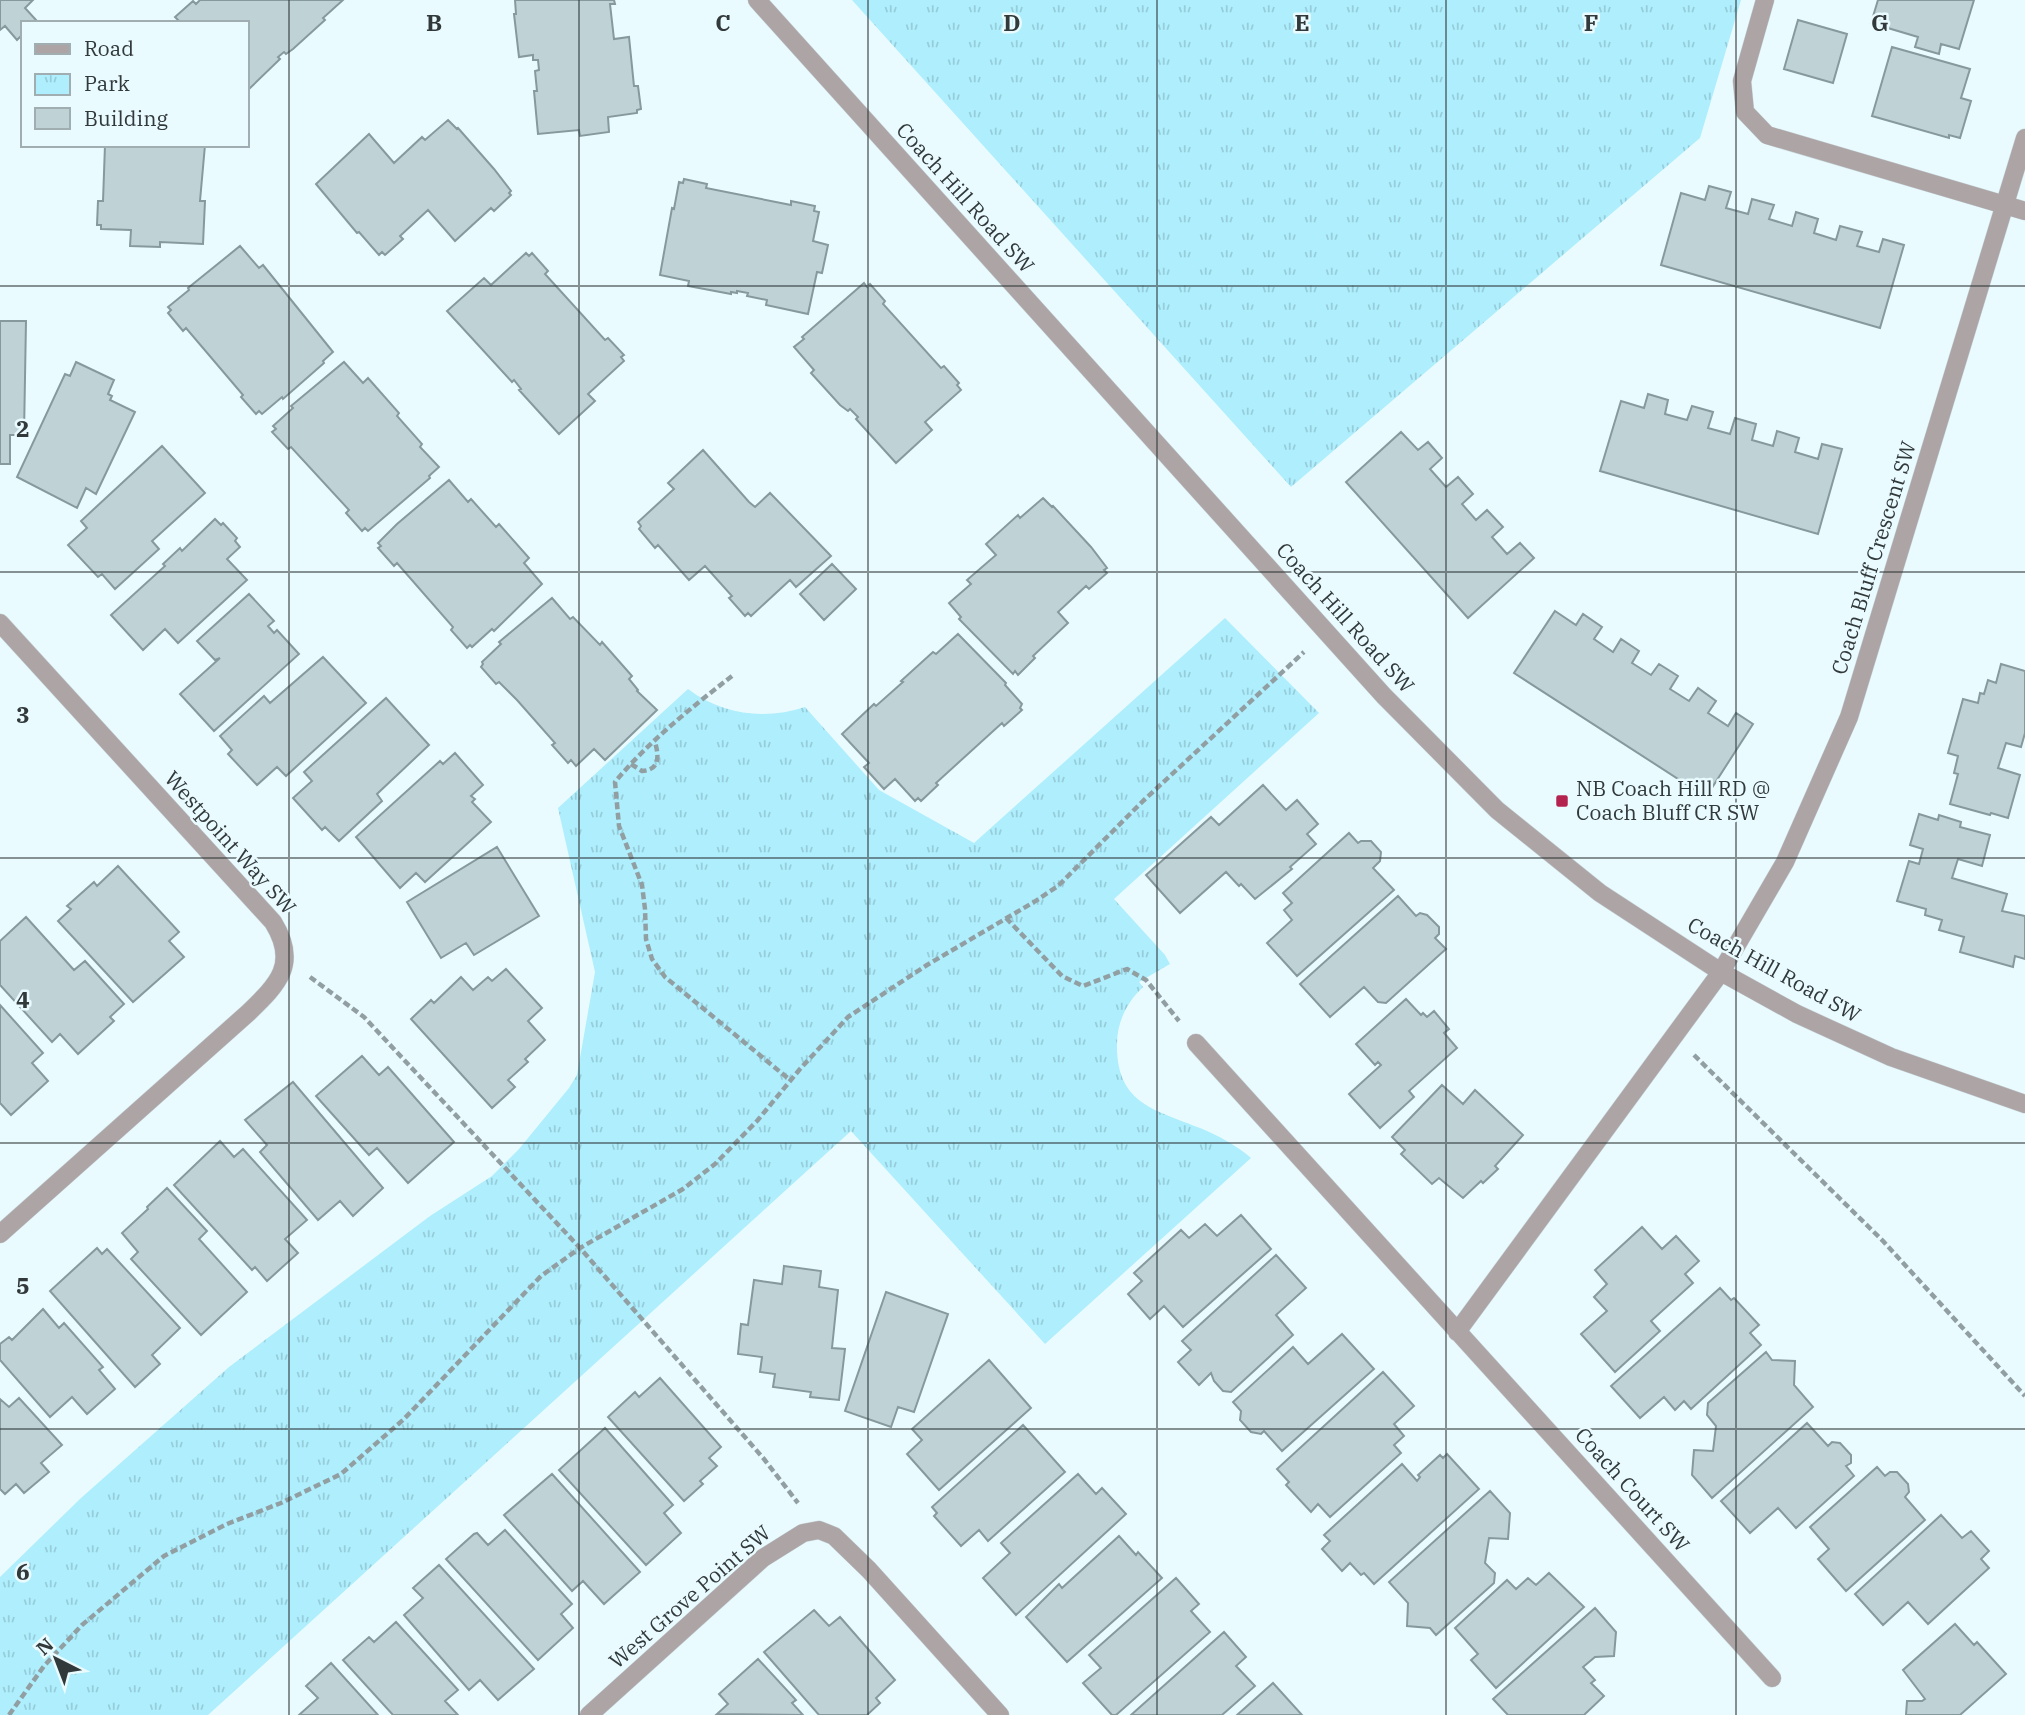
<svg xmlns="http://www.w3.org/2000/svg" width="2025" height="1715" font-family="'IBM Plex Serif',serif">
<defs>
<pattern id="park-tufts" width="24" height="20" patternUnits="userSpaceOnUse" patternTransform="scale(1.75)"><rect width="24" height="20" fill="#aeeefd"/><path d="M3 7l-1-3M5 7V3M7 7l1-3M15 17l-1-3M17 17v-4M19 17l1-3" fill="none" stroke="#96cdda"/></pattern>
</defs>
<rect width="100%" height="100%" fill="#eafbff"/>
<path fill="url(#park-tufts)" d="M852,0h889l-41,138 -409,349z
M1225,618l94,95 -205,186 51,56 5,9 -31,18 4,5c-16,15 -26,35 -26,57 -1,61 40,66 83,84 19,8 36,17 51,30l-206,186 -194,-213 -643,584h-208v-138l81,-79 148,-131 201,-151 62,-40 27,-27 50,-61 8,-13 18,-103 -37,-164 130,-119c34,26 78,31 117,18l74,83 95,53z"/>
<path fill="#bfd3d7" stroke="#86999d" stroke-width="2" d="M0,0h33l-8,8 12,13 -14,2v11l-6,6 -12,-14 -5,4z
M200,0h143l-20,18 2,2 -32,29 -7,5 -2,-2 -6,5 2,2 -33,32v-68h-72l3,-3 -3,-3 18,-16 3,3z
M515,0h99l1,4h-5l4,35 15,-2 5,49h4l3,23 -4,1v3l-29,4 1,15 -29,4 -1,-6 -41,4 -4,-43h3l-2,-20 4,-1 -1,-10h-5v-5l-14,2 -5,-43h2z
M1878,0h96l-15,49 -18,-5 -2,10 -24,-7 3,-10 -47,-14z
M1798,20l49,14 -14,49 -49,-14z
M1892,47l78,22 -9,29 10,3 -11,37 -11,-3v3l-77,-22z
M448,120l9,9 1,-1 36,41 17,22 -2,2 2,2 -17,16 -3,-3 -36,33 -27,-31 -28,26 3,3 -18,16 -3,-3 -3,3 -20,-23 -2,1 -41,-49 53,-50 25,29 28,-26 3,3z
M105,145h100l-5,56h5l-2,43 -43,-2v5l-30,-1 1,-16 -30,-1v-4h-4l1,-24h5z
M684,179l23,5 -1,4 85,17v-4l24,5 -1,5 5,1 -6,29 15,4 -6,28 -5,-1 -9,42 -42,-9 1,-5 -20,-4 1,-3 -11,-2v2l-6,-1v2l-43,-8 1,-5 -29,-6 12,-67 2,1 5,-27 4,1z
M1709,186l22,6 -5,16 22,6 4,-15 22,6 -5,14 23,7 4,-14 22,7 -4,14 22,7 4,-14 22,6 -5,14 22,6 4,-13 21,6 -24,83 -219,-63 20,-72 24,7z
M240,246l19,22 4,-3 70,87 -10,9 1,2 -41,36 -1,-2 -20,17 -3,-3 -3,3 -15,-17 2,-2 -57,-67 -3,3 -15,-18 3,-3 -3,-3 21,-17 -1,-2z
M526,253l3,3 3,-3 16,18 -3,3 60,66 3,-2 16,17 -3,2 3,4 -36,33 7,7 -36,33 -40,-44 2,-1 -7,-9 -2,2 -65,-71 37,-33 7,7z
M864,283l3,4 3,-3 15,17 -2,3 58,64 3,-2 15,17 -2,2 4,5 -36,32 7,8 -36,33 -40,-44 2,-2 -8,-8 -2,2 -8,-6 -29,-32 3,-3 -20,-23 10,-8 -2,-2z
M0,321h26l-2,114h-14v29h-10z
M76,362l38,18 -6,14 4,2 -2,4 25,12 -39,82 -10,-6 -9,20 -60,-31 48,-103 5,2z
M344,362l19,21 5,-5 31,35 -2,3 25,28 -2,3 19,20 -10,9 1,2 -62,53 -3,-3 -3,3 -16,-18 3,-3 -58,-63 -3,2 -16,-17 4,-3 -3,-3 20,-18 -2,-2z
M1648,394l20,6 -3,14 22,6 5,-14 21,6 -5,16 22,6 5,-16 21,6 -4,16 21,6 4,-15 22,7 -4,14 23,7 4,-15 20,5 -24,85 -218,-63 21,-70 23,7z
M1401,432l17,18 10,-8 14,16 -12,11 16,18 12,-10 15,17 -11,10 14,16 11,-10 16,17 -11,10 15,17 13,-11 14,15 -66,60 -122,-136z
M162,446l43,47 -53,48 7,8 -44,40 -13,-15 -4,3 -30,-32 19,-17 -6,-7z
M703,450l46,52 6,5 15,-14 61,63 -35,31 -6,-7 -39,36 -3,-3 -3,3 -16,-18 3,-2 -27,-30 -16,14 -31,-35 -3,3 -16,-19 2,-3 -3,-4 36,-33 -6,-6z
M449,480l19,22 3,-3 25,28 3,-3 30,34 -5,5 18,21 -48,47 -2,-2 -20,18 -2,-2 -3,3 -16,-18 2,-3 -56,-64 -3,3 -16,-18 3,-2 -3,-3 19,-19z
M1043,498l9,9 1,-1 38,41 16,21 -3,2 3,3 -18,16 -3,-3 -28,26 10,11 -35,33 2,2 -17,17 -3,-4 -2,3 -54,-55 2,-2 -12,-14 22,-19 -4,-4 29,-25 -10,-11 32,-29 2,3z
M215,519l6,6 2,-2 14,15 -2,3 5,6 -13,12 20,21 -69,63 -13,-14 -22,21 -32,-35 54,-49 -2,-2 17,-16 2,3z
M832,564l24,25 -32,31 -24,-26z
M249,594l25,27 -6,5 6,7 3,-3 22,24 -85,77 -34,-37 40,-36 -5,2 -18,-19z
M552,598l18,21 3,-2 27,28 2,-3 30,34 -3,3 9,11 -1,1 20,19 -52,50 -11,-11 -18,17 -5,-6 -3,3 -16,-18 3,-2 -38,-43 -18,-18 -3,2 -15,-17 2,-3 -1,-2 19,-18 -2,-2z
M1555,611l21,14 7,-11 19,13 -8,12 19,13 8,-13 18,12 -7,12 19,12 8,-11 19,12 -8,13 19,12 9,-13 18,13 -8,12 20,13 8,-13 17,11 -47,73 -192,-124z
M958,634l48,49 -1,2 17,19 -2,4 2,2 -18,16 -2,-3 -66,60 2,2 -17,16 -3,-3 -3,3 -20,-22 -11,10 -20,-22 5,-4 -27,-29 32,-30 2,2 27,-24 -2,-1 32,-29 3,2z
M323,657l43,46 -80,73 -9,-9 -20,18 -29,-31 4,-4 -12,-14 44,-40 6,7z
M2001,664l24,7v62l-4,14 -15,-4 -8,25 22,7 -12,43 -17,-5 -1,2 -40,-11 8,-30 -4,-1 4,-17 -10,-3 15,-54 15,4 2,-10 4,1 4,-14 8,3z
M386,698l43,47 -52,49 5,7 -43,40 -14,-14 -3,3 -29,-32 19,-17 -8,-9z
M455,753l28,32 -12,11 4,3 -3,3 19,20 -66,60 -9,-9 -16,15 -44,-51 84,-76 3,3z
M1263,785l23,25 11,-10 21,24 -11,10 9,10 -26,23 2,2 -37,30 -14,-15 -2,2 -13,-14 -46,41 -34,-38 65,-58 8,8z
M1919,814l19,6 1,-5 22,7 -1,5 30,8 -8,31 -24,-7 -6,19 55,16 -5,17 23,5v43l-10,-3 -2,11 -53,-15 4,-15 -25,-7 3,-10 -17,-5 1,-6 -29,-8 12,-40 10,3 4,-15 -13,-4z
M1349,833l9,10 3,-2h10l10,11 -1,9 -7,7 21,22 -97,86 -30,-33 25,-23 -8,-10 8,-7 -9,-10z
M497,847l42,69 -65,39 -8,-12 -25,15 -34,-56z
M118,866l61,66 -10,9 15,16 -51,45 -75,-81 13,-12 -4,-3 27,-24 3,4z
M1398,896l18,20 4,-3 7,2 12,12v7l-4,4 11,11 -60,54 -8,-1 -14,-15 -34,30 -30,-33z
M26,917l48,53 11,-9 39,43 -14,13 4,4 -36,33 -18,-20 -8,8 -52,-57v-44z
M506,969l36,39 -14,13 17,19 -20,19 3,3 -20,18 7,7 -23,21 -81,-89 20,-19 3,3 27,-26 12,13 15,-13 4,4z
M1406,999l15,16 2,-2 4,4 7,-6 15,18 -5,4 13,15 -48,43 5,6 -34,31 -31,-34 32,-29 -3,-3 -3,3 -19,-21z
M0,1005l43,48 -11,10 16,18 -37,34 -11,-12z
M362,1056l17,19 9,-8 66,75 -46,41 -31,-35 -8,7 -53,-59z
M293,1082l90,106 -30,28 -13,-15 -22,19 -58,-68 7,-7 -22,-25z
M1442,1085l21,19 12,-14 48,45 -28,31 3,3 -15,14 -2,-2 -18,17 -24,-20 -7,6 -31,-30 4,-4 -13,-13z
M220,1141l14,16 9,-8 64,71 -22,19 13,14 -31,28 -12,-14 -3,3 -78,-85z
M167,1188l40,43 -8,8 48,53 -46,43 -70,-76 7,-7 -16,-19 26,-24 -1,-2z
M1241,1215l30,34 -88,78 -19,-21 -14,13 -22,-25 14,-13 -8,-8 47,-43 8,8 16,-14 12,12z
M1642,1227l20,22 14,-13 23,25 -14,13 8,9 -42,38 9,10 -45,41 -34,-38 26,-23 -13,-14 13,-13 -12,-14z
M97,1248l5,6 5,-5 73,79 -28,27 8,9 -25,23 -85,-96z
M1276,1255l30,33 -30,27 17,20 -62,57 -8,-1 -9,-10 -3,-8 -12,12 -21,-23 13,-12 -9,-9z
M784,1266l37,5 -2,16 19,3 -6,58 13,1 -6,51 -29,-3 1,-5 -38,-5 2,-13 -15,-2 2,-15 -24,-3 3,-30 7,1 6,-45 28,4z
M1720,1288l11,12 3,-2 25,27 -9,8 11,12 -70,64 -7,-8 -9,9 -11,-13 -24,21 -29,-32z
M886,1292l62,22 -34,98 -16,-5 -7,20 -46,-16z
M43,1309l16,19 5,-5 39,44 -4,3 16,19 -28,25 -15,-17 -22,20 -50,-57v-16l9,-7 3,3z
M1342,1334l32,35 -92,82 -18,-20 -3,3 -10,-2 -11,-12 1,-9 -8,-9 60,-55 15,17z
M1766,1352l6,8 23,1 -1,24 19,22 -101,91 -20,-23 2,-25 19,1 3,-25 -9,-11 1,-12z
M989,1360l42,48 -92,82 -32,-36 15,-14 -10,-11z
M1383,1372l31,34 -20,18 10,12 -10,9 7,8 -71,64 -12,-13 -7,8 -25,-27 3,-3 -12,-13z
M660,1378l61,69 -12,11 8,8 -17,15 3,3 -19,17 -76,-84 27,-25 4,5z
M19,1398l43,47 -21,18 8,9 -25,21 -8,-9 -11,10 -5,-5v-90l9,8z
M1807,1423l21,23 4,-4 8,1 11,12v8l-5,3 8,10 -58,52 -18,-20 -28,25 -29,-32z
M1023,1425l42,47 -77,69 -9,-11 -18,16 -27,-30 3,-3 -5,-6z
M605,1428l68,77 -9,8 17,20 -35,32 -87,-95z
M1447,1454l32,35 -105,95 -10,-11 -3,2 -11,-12 -8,8 -20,-22 8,-8 -6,-6 78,-71 15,17 3,-4 -2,-2 22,-20 3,3z
M1877,1467l8,9 5,-4h7l11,12 1,8 -4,5 20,23 -79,71 -28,-32 11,-10 -19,-22z
M552,1474l88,98 -36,32 -21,-23 -11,10 -68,-76z
M1078,1474l18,20 6,-6 24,26 -110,101 -33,-37 27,-25 -9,-10z
M1490,1491l20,22 -2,26 -19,-1 -4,25 10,10 -1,10 -58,52 -6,-7 -23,-2 1,-23 -19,-21z
M1941,1515l21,23 9,-7 18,20 -8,8 8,9 -61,56 -20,-22 -25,23 -28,-31z
M505,1530l67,74 -11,10 12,14 -35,32 -92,-101 28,-25 3,-1 11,12z
M1119,1536l17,19 2,-3 24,26 -95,84 -41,-45 33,-33 3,4z
M439,1565l95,104 -36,31 -18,-20 -11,10 -65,-75 19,-17 -10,-10z
M1549,1573l35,34 -88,81 -25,-28 7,-6 -23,-26 52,-48 9,9 12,-11 8,7z
M1176,1578l23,26 -8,7 19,21 -94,83h-4l-29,-32 18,-15 -12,-13z
M1595,1608l21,24 -2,24 -19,1 -12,10 12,13 -4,3 13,13 -20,19h-76l-15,-16z
M814,1610l15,16 11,-9 55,63 -19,18 4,5 -13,12h-48l-55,-63z
M396,1622l62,68 -13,11 13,14h-65l-50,-55 26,-23 5,5z
M1955,1624l19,21 3,-3 29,32 -46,41h-54l1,-14h15l3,-2 -22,-29z
M1224,1632l22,25 -10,9 19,20 -33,29h-91z
M758,1659l38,41 -4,3 11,12 -86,-1 11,-10 -9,-10z
M331,1663l47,52h-79l19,-17 -12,-12z
M1273,1683l29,32h-65z"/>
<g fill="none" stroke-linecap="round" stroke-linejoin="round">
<defs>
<path id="service" d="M1765,0l-23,81 3,31 22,23 258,76"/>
<path id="minor" d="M0,623l273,299c26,42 5,62 -25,91l-248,221
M1196,1043l576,635
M1457,1332l264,-360 64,-110 64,-145 176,-579
M589,1715l174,-157 40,-25 16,-3 15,6 35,34 131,145"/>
<path id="tertiary" d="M757,0l627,696 113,114 103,83 121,79 76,42 94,43 134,47"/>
</defs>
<use href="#service" stroke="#c9d8dc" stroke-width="19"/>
<use href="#minor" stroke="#c9d8dc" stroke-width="19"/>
<use href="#tertiary" stroke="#c9d8dc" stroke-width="19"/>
<path stroke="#929fa2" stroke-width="4.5" stroke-dasharray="7 3.5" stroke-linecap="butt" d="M732,676c-40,31 -85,67 -117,106l4,44 23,59 3,24 1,30 6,20 13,18 125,103
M631,764l11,7c18,-1 17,-15 13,-29
M1006,918l56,58 21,10 44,-17 19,11 33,41
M310,977l54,40 216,231 184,211 34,44
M1694,1055l189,186 142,155
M9,1715l35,-49 38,-41 82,-69 63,-32 54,-21 60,-29 62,-54 138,-144 39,-28 103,-59 32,-25 42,-43 43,-52 48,-52 79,-52 107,-63 24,-16 85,-85 161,-149"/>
<use href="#service" stroke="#ada4a5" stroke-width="18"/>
<use href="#minor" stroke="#ada4a5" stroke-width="18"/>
<use href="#tertiary" stroke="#ada4a5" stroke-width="18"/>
</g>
<path fill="none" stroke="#31393b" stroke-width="2" stroke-opacity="0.55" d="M289,0v1715M579,0v1715M868,0v1715M1157,0v1715M1446,0v1715M1736,0v1715M0,286h2025M0,572h2025M0,858h2025M0,1143h2025M0,1429h2025"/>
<rect fill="#b4234f" stroke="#eafbff" stroke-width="2.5" x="1555" y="794" width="14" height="14" rx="3.5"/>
<g text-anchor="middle" stroke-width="5" stroke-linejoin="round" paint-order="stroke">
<g font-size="21" fill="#31393b" stroke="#eafbff">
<text transform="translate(965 198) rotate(48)" y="7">Coach Hill Road SW</text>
<text transform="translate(1874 558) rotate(-73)" y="7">Coach Bluff Crescent SW</text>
<text transform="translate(1345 618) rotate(48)" y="7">Coach Hill Road SW</text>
<text transform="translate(230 843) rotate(48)" y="7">Westpoint Way SW</text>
<text transform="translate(1774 970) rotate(29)" y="7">Coach Hill Road SW</text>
<text transform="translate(1632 1490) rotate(48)" y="7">Coach Court SW</text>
<text transform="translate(690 1597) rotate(-41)" y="7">West Grove Point SW</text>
</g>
<g font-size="21" fill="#31393b" stroke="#eafbff" text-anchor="start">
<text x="1576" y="796">NB Coach Hill RD @<tspan x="1576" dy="24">Coach Bluff CR SW</tspan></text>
</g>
</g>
<g font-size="23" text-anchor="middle" font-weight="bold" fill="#31393b" stroke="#eafbff" stroke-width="5" stroke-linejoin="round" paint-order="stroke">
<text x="434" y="31">B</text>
<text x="723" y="31">C</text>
<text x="1012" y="31">D</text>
<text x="1302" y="31">E</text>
<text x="1591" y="31">F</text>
<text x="1880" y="31">G</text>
<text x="23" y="437">2</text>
<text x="23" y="723">3</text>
<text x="23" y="1008">4</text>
<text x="23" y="1294">5</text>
<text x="23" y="1580">6</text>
</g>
<rect x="21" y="21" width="228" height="126" fill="#eafbff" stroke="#a0adb1" stroke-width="2"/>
<rect x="35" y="44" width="35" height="10" fill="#ada4a5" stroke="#a0adb1" stroke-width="2"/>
<text x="84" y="56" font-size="21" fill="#31393b">Road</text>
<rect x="35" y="74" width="35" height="21" fill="url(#park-tufts)" stroke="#a0adb1" stroke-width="2"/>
<text x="84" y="91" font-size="21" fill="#31393b">Park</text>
<rect x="35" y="108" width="35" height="21" fill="#bfd3d7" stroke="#a0adb1" stroke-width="2"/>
<text x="84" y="126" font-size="21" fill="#31393b">Building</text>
<g transform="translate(56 1659) rotate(318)" stroke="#eafbff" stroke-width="5" paint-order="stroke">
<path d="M0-5L12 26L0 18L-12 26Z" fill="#31393b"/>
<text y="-10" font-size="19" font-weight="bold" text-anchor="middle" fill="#31393b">N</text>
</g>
</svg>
